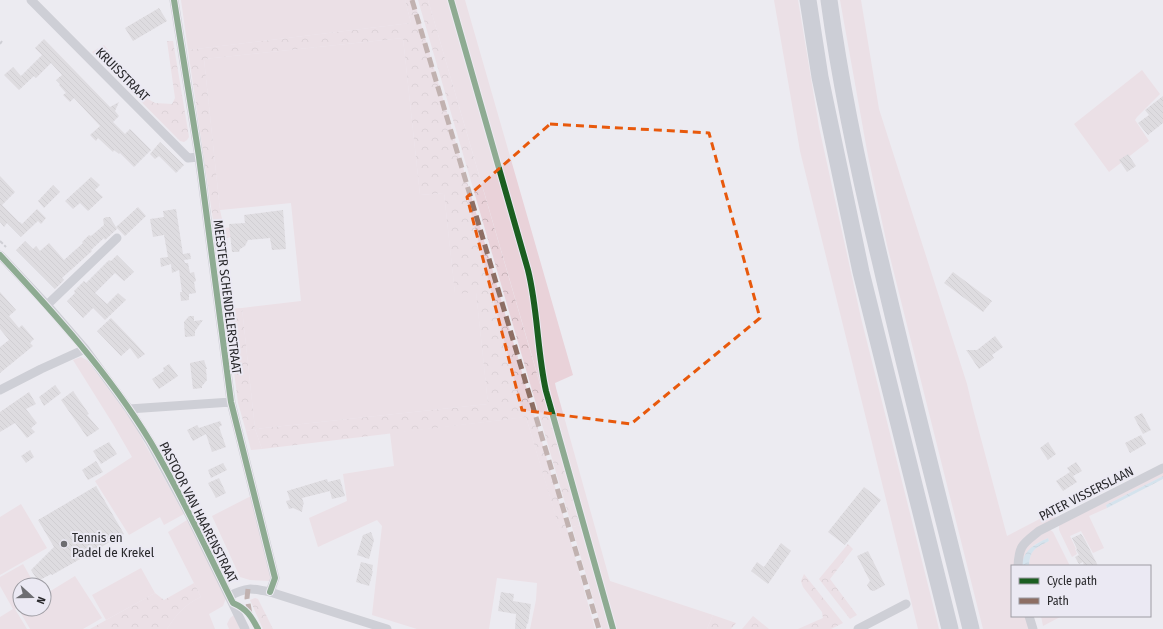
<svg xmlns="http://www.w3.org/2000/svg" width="1163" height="629" font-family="'Fira Sans Condensed',sans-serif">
<defs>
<pattern id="forest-crowns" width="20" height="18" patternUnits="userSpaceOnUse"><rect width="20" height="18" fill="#e9d2d9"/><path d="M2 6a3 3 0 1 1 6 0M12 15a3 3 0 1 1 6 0" fill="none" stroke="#c8b4ba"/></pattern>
<pattern id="water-waves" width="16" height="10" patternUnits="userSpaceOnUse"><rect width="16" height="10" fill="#b9d9e9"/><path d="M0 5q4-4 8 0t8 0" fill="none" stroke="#9fbac8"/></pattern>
<pattern id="building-back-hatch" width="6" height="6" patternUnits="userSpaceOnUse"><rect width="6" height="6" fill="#ccc9cd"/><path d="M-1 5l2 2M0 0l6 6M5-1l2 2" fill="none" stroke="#afadb0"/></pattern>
</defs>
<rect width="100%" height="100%" fill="#ecebf1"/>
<path fill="#e9d2d9" d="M181,0h224l6,23 -223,27z
M428,0h19l81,279 13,108z
M454,0h11l108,375 -18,8 1,5 54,193 103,34 -6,14h-90l-62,-218 -11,-48 -6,-61 -7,-34z
M774,0h24l21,127 42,191 78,311h-21l-118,-478z
M840,0h21l18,109 88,275 6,25 34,127 50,-26 -2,10 -40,34 -1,12h-2v50h14l3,13h-46l-96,-384 -19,-89z
M403,38l17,157 24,-2 11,100 21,-2 12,113 -233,25 7,20 -11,1 -5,-19 9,-2 -13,-121 59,-7 -10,-98 -71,7 -16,-151z
M1142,70l18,24 -23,23 -2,3 14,21 -40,31 -35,-48z
M81,357l6,3 45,61 52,93 -20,11 -4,-8 -31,18 -34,-54 37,-24 -19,-33 -40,-64z
M526,417l37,123 7,-1 25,90h-65l6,-29 1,-17 -40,-5 -8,51h-72l-45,-14 10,-89 -5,-6 -59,27 -9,-29 38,-17 -4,-27 51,-8 -4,-33z
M1163,471v5l-57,29 1,3 -18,8 15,32 -11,5 -12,-22 -11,5 6,13h-1l2,5 -5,3 -13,-27v-5z
M251,496l21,77 -1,8 -21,-1 -10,-3 -28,-61z
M21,504l26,44 -47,27v-58z
M187,520l39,78 -3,8 -14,8 6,15h-48c9,-14 18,-25 34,-32l-33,-65z
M581,525l28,104h-7l-30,-102z
M1049,529l4,3 17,34h-41c1,-17 6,-18 20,-25l-1,-3 -14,7 -12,18c1,-20 11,-24 27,-34z
M23,564l12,21h-15v21l-5,3 12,20h-27v-12l13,-8 -13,-23v-9z
M141,568l14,25 -49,27 -14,-25z
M75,576l27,42 -19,11h-53l-11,-19 25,-1v-14z
M234,615l6,14h-11l-2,-5 3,-6z
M1041,616h21l-19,10z"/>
<path fill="url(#forest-crowns)" d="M405,0h9l46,157 110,382 -7,2 -37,-124 -264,32 -7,-20 -9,2 -8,-28 -12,-94 16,-1 13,121 233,-25 -12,-112 -21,2 -11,-101 -24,2 -17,-157 -199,21 16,151 4,18 10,-1 1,9 -8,2 1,15 -10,1 -30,-204 223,-27z
M418,0h10l153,525 -9,2z
M167,41h6l16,96 -2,3 -3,2 -4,-1 -88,-89 12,-7 44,54 7,4 17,1 3,-6z
M848,544l5,5 -23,30 27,36 -7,4 -31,-40z
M804,574l39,49 -12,6h-33l25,-11 -1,-6 -19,-25 -2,-6z
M194,583l7,14c-16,7 -25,18 -34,32h-77l65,-36 9,7z
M255,598l3,1 15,30h-10l-13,-29z
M713,615l23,8 -5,6h-24z
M753,616l16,13h-27z"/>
<path fill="url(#water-waves)" d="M1163,476v3l-56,29 -1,-3z
M1048,538l1,3c-13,7 -19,8 -20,25h-7c1,-16 13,-22 26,-28z"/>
<path fill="url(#building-back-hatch)" d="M159,8l8,13 -34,20 -8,-13z
M44,39l66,68 9,-5 -4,9 4,5 -6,6 12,12 5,-5 21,21 -17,17 -14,-14 -1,1 -5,-4 -1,2 -15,-14 -2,3 -6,-6 10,-9 -26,-28 -4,4 -7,-7 3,-2 -7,-8 1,-1 -4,-4 6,-5 -11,-12 -15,15 -2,-2 -15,14 -15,-15 9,-8 8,9 21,-21 -7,-7z
M1163,96v27l-15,12 -10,-12 11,-8 -4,-5z
M160,142l24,23 -8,8 -17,-17 -4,3 -5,-5z
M1128,154l8,12 -9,6 -8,-12z
M0,176l15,16 -13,13 17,17h1l2,2 15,-15 9,9 -5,6 -3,-3 -17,16 -14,-14 -3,4 -4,-5z
M91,177l9,8 -5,5 8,7 -15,14 -8,-8 -7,6 -8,-8z
M53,185l7,7 -16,16 -6,-7z
M138,207l8,9 -21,20 -9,-9z
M176,209l7,45 7,-1 1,6 -7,1 1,3h3l2,10 4,-1 2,9 -2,1 2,11 -7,1v6l-8,1 -1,-9h2l-3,-22 -7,3 -1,-9 -10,3 -1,-9 8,-1 -4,-22 -11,2 -3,-18 14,-2 -1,-6z
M283,210l3,39 -14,1 -2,-12 -22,2 -3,6 -5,3 -1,3h-7l-3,-28 16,-1 -1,-8z
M106,217h4l7,12 -12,11 -1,-2 -13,12 1,1 -30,27 2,2 -9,9 -39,-39 9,-9 8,8 3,-3 4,5 9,-8 15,17 19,-17 -1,-1 7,-7 2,1 13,-11 -1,-6z
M117,255l17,17 -10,9 -9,-8 -20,20 12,11 11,-11 8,7 -21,20 -12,-12 -10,10 -16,-17 8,-8 -1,-2 10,-10 2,2 23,-23 2,1z
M953,272l39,29 -9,11 -39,-29z
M0,292l16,18 -7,6 10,12 3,-3 12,14 -4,4 3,3 -33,27v-26l9,-7 -9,-11z
M189,316h5v5l9,-1 -8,11v5l-10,1 -1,-15z
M111,318l24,25 10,11 -7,5 -8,-11 -9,8 -24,-25z
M995,336l8,11 -11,8 2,3 -15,11 -13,-19h11z
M204,360l3,9h-1l1,11 -5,6v2l-9,1 -3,-26z
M169,364l9,12 -19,13 -7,-10 12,-8 -1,-3z
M55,385l6,8 -17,13 -5,-9z
M73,391l16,23 -2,1 12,14 -12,8 -26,-37z
M29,392l7,12 -10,5 11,14 -6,5 4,4 -8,6 -12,-15 -15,9v-20z
M1142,413l9,17 -8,4 -9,-17z
M220,421l2,4 -3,2 7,20 -14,5 -6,-18 -13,7 -6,-11 10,-5 2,3z
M1141,435l5,9 -16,9 -5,-10z
M109,442l8,12 -16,10 -8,-13z
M1048,442l8,12 -8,6 -8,-12z
M30,450l4,7 -8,6 -5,-7z
M96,461l7,11 -15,8 -6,-10z
M1076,462l6,9 -9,5 4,6 -14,9 -7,-10 14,-9 -3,-4z
M223,463l4,7 -16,8 -3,-8z
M219,478l7,15 -10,5 -8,-15z
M327,479l1,3 12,-3 5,17 -13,3 -2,-8 -28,7 2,6 -1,1 -1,7 -9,-4 -4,1 -3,-8 4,-1 -3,-9z
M96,486l28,48 -72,41 -1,-1 -13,7 -7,-11 23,-23 -16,-27z
M864,487l17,13 -36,45 -17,-13z
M371,532l3,8 -5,19 -12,-4 6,-20z
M1081,534l4,6 13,26h-14l-1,-4 -4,2 -4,-7 4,-2 -3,-5 1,-1 -5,-11z
M781,543l10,8 -23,33 -17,-13 6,-9 7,5z
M868,551l17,34 -11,6 -4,-1 -3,-5 3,-4 -13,-25z
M361,562l12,3 -1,6h1l-4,15 -13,-4z
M501,592l13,2 -1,7 18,3 -3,20 -1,-1 -1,6h-11l1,-15 -18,-3z"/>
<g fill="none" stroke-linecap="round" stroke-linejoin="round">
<path stroke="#abadb4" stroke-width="2" stroke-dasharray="4 2" stroke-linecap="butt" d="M0,44l2,-3
M0,241l6,6"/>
<path stroke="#a9adb6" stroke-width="9" d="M31,0l157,158 11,-1
M174,0l25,157 32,245 44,176 -5,14
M0,255l47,50 38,44 44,60 21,33 39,72 56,115
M47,305l70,-67
M0,390l41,-21 44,-20
M129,409l102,-7
M1018,566c1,-21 5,-22 21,-35l124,-63
M229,596c18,-9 22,-8 41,-4l117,37
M1029,616l4,13
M858,629l48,-25"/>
<path stroke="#a5aab5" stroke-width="17" d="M808,0l12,77 41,195 89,357
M829,0c12,89 31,177 52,264 28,122 60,243 90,365"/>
<path stroke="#8d6e63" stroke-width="5" stroke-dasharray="10 5" stroke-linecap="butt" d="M412,0l187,629
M248,589l-1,9 3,16"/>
<defs>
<path id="cycleway" d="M174,0l25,157 32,245 44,176 -5,14
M451,0l77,270c10,40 9,81 18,121l67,238
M0,255c54,58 108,117 150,186 31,52 56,108 83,162 14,6 18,13 25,26"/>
</defs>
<use href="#cycleway" stroke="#ebe9f3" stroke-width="8"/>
<use href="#cycleway" stroke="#1b5e20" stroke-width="6"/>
</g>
<path d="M0 0H1163V629H0ZM550,124l159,9 51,185 -129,106 -109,-14 -55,-213z" fill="#ecebf1" fill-opacity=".55" fill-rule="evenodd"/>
<path fill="none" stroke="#e8590c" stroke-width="3" stroke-dasharray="8 5" stroke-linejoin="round" d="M550,124l159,9 51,185 -129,106 -109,-14 -55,-213z"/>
<circle fill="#6d6d71" stroke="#ebe9f3" stroke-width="1.5" cx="64" cy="544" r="4"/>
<g text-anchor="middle" stroke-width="4" stroke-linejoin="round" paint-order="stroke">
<g font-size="13" fill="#29292c" stroke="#ebe9f3">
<text transform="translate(123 74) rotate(45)" y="5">KRUISSTRAAT</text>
<text transform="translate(228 297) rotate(83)" y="5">MEESTER SCHENDELERSTRAAT</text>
<text transform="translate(1086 493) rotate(-27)" y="5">PATER VISSERSLAAN</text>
<text transform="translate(199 512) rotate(63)" y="5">PASTOOR VAN HAARENSTRAAT</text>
</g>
<g font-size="13" fill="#29292c" stroke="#ebe9f3" text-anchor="start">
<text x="72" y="542">Tennis en<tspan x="72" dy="15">Padel de Krekel</tspan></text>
</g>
</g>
<rect x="1011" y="565" width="140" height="52" fill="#ebe9f3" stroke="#9d9ca3"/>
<rect x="1019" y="578" width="20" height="6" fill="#1b5e20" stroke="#9d9ca3"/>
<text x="1047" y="585" font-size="12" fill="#29292c">Cycle path</text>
<rect x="1019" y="598" width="20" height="6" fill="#8d6e63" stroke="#9d9ca3"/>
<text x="1047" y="605" font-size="12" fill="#29292c">Path</text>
<g transform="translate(32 597) rotate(111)"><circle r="19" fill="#ebe9f3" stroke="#9d9ca3"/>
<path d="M0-3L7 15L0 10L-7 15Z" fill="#6d6d71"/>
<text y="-6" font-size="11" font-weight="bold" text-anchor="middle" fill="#29292c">N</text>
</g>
</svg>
